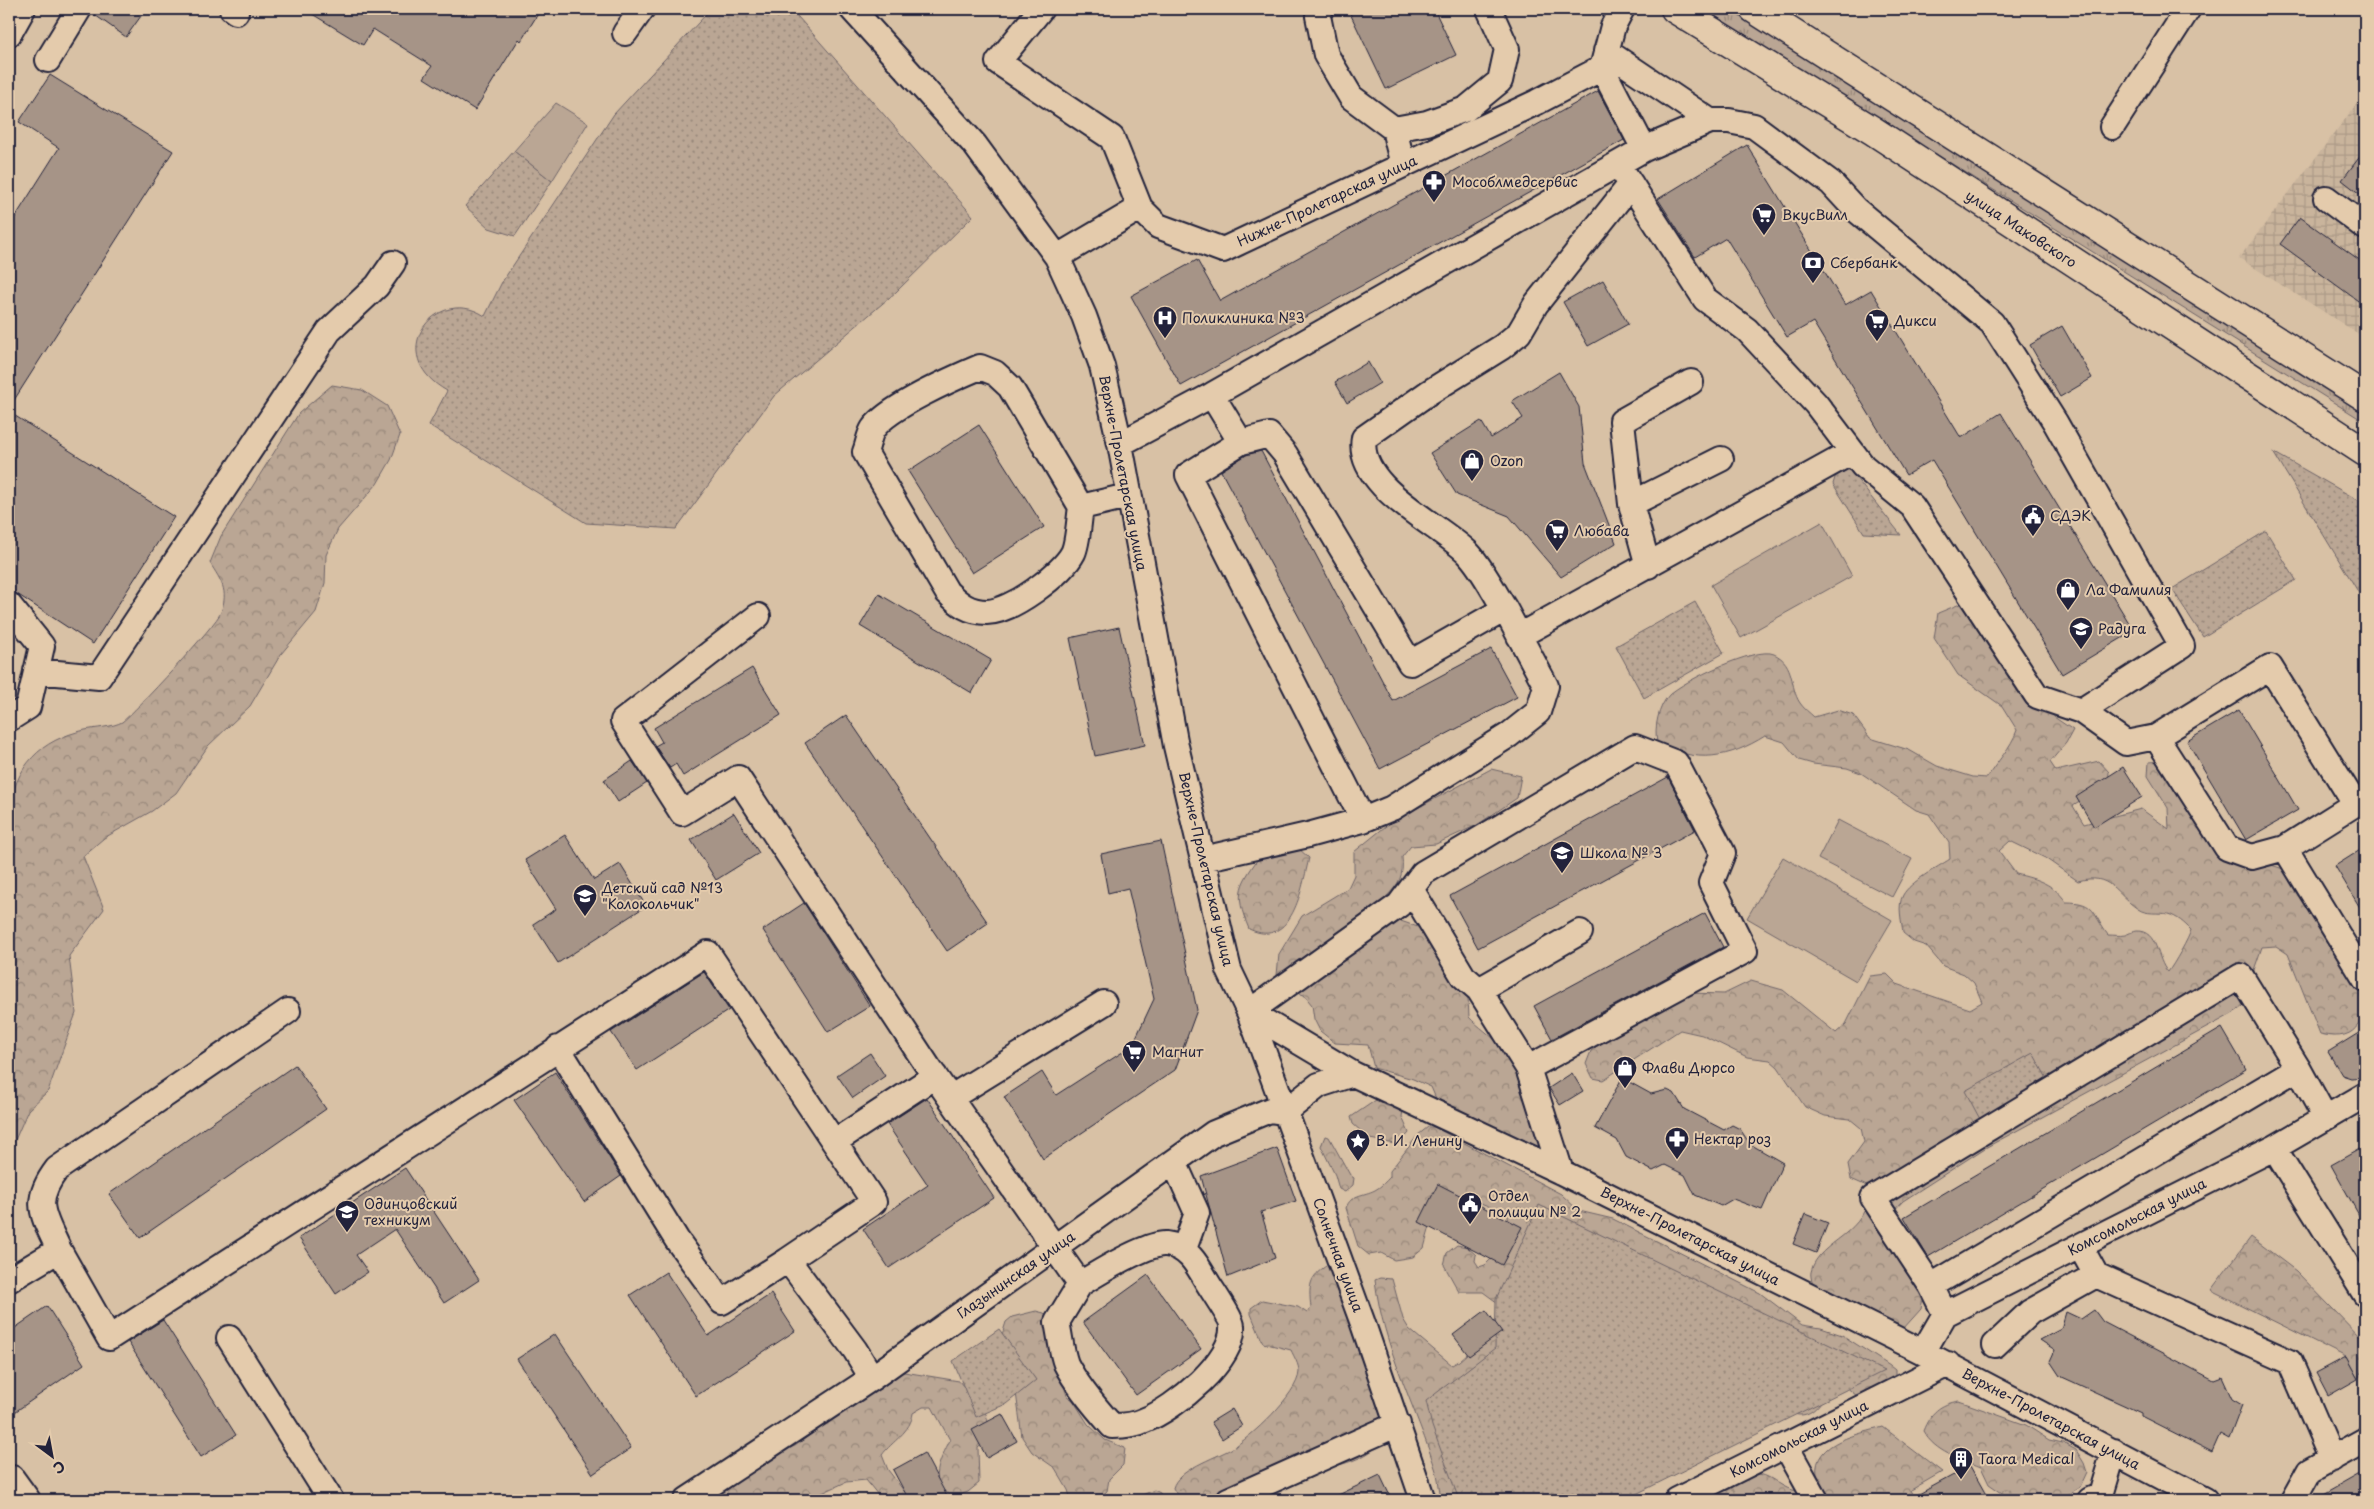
<svg xmlns="http://www.w3.org/2000/svg" width="2374" height="1509" font-family="'Playpen Sans',sans-serif">
<defs>
<pattern id="industrial-grid" width="8" height="8" patternUnits="userSpaceOnUse" patternTransform="scale(1.25)"><rect width="8" height="8" fill="#c9b49c"/><path d="M0 4h8M4 0v8" fill="none" stroke="#ac9a87"/></pattern>
<pattern id="grass-tufts" width="24" height="20" patternUnits="userSpaceOnUse" patternTransform="scale(1.25)"><rect width="24" height="20" fill="#baa694"/><path d="M3 7l-1-3M5 7V3M7 7l1-3M15 17l-1-3M17 17v-4M19 17l1-3" fill="none" stroke="#97877a"/></pattern>
<pattern id="forest-crowns" width="20" height="18" patternUnits="userSpaceOnUse" patternTransform="scale(1.25)"><rect width="20" height="18" fill="#baa694"/><path d="M2 6a3 3 0 1 1 6 0M12 15a3 3 0 1 1 6 0" fill="none" stroke="#97877a"/></pattern>
<pattern id="park-dots" width="8" height="8" patternUnits="userSpaceOnUse" patternTransform="scale(1.25)"><rect width="8" height="8" fill="#baa694"/><path d="M2 2h.1M6 6h.1" fill="none" stroke="#97877a" stroke-width="1.8" stroke-linecap="round"/></pattern>
</defs>
<rect width="100%" height="100%" fill="#d8c1a5"/>
<filter id="ink" filterUnits="userSpaceOnUse"><feTurbulence type="fractalNoise" baseFrequency=".02" numOctaves="2"/><feDisplacementMap in="SourceGraphic" scale="10" xChannelSelector="R" yChannelSelector="G"/><feConvolveMatrix kernelMatrix="1 2 1 2 8 2 1 2 1" color-interpolation-filters="sRGB"/></filter>
<g filter="url(#ink)">
<path fill="url(#industrial-grid)" d="M2365,93v245l-126,-80z"/>
<path fill="url(#grass-tufts)" stroke="#6e6468" d="M1704,9h24l637,399v14z"/>
<path fill="url(#forest-crowns)" stroke="#6e6468" fill-rule="evenodd" d="M332,385l30,5 25,16 13,29 -9,25 -14,24 -39,45 -12,26 -1,28 -9,29 -35,42 -31,52 -42,40 -32,47 -24,18 -48,27 -21,18 21,53 -35,47 7,57 -28,78 -20,19 -19,44v-342c6,-46 31,-72 76,-82 10,-2 28,-3 37,-8 11,-8 96,-99 99,-110 8,-22 0,-31 -11,-49l11,-27 78,-123z
M1974,603l77,100 3,14 19,13 -7,13 -16,19 6,9 43,-10 10,11 -1,13 -35,21 11,18 57,-15 28,20 -1,-21 -20,-32 1,-14 13,-1 38,54 63,47 26,9 76,111c0,34 -3,62 -45,52l-32,-80 -12,-8 -14,1 -8,23 2,27 -24,17 -247,134 -82,53 -15,16 38,63 -5,29 -18,20 -89,-41c-1,-5 -4,-11 -3,-16 7,-33 59,-36 58,-85l-18,-8 -3,-15 16,-22 -3,-14 -11,-9 -25,-3 -20,-9 -27,-40 -8,-7 -23,-3 -45,-22 -22,-5 -77,50 -10,-2 -7,-14 5,-13 6,-5 92,-53 35,1 27,-13 32,9 53,43 10,-9 24,-48 17,-2 10,10 73,25 12,-7 -8,-19 -10,-9 -21,-8 -17,-20 -12,-4 -11,-9c-1,-11 -6,-27 0,-38 7,-13 35,-28 47,-36l-1,-16 -20,-29 -13,-4 -55,-37 -14,-5 -34,-4 -14,-4 -15,-18 -19,-6c-35,22 -70,29 -108,6 -3,-14 1,-35 12,-47 14,-14 87,-49 105,-41 22,10 15,33 26,49 3,5 10,10 14,14l24,-7 15,5 17,23 39,12 28,16 36,11 14,1c10,-17 24,-30 30,-48l-15,-24 -44,-31 -24,-37 4,-25 22,-9zM2010,841l35,17 33,23c33,-9 36,12 60,28 8,6 21,3 30,5 10,3 16,9 23,16 -2,8 -17,34 -23,42 -12,-12 -9,-42 -32,-41 -3,0 -8,3 -11,4 -6,1 -11,0 -17,0 -16,-21 -11,-33 -42,-33 -12,-18 -29,-23 -50,-28l-17,-23z
M1491,769l30,7 -4,22 -40,27 -41,19 -25,2 -9,11c2,19 -3,27 -16,40l-1,14 13,9 31,11 43,55 -4,12 1,19c9,10 23,18 31,29 23,31 34,67 46,103l-14,-1 -31,-18 -31,-10 -33,-19 -6,-14 -18,-8 -39,-11 -6,-23 -33,-2 -15,-12 -6,-12 -2,-14 -8,-10 -16,-5 -11,-15 2,-21 23,-38 46,-28 6,-13v-23l37,-30z
M1298,848l11,10c-7,29 -16,92 -60,71 -16,-38 -9,-44 13,-76z
M1376,1100l11,6 12,-1 4,5 -1,7 7,16 -8,9 -6,2 -25,-5 -17,-15 -2,-7z
M1428,1127h6l127,67 18,17 34,8 147,74 42,32 19,3 21,7 48,31 5,4v7l-5,5 -33,14 -23,-19c-7,17 -20,46 -43,36l-285,87h-64c-3,-8 -3,-18 -5,-26 -20,-65 -54,-126 -62,-194l5,-2 12,1 11,40 6,10 43,36 7,-4 43,-38v-17l-19,-14h-24l-15,-27 3,-12 10,-8 10,2 9,8 -1,6 4,6 6,-2 25,-25 -2,-24 -5,-4 -42,-17 -7,1 -23,27 -7,25 -11,9 -19,3 -13,-7 -12,2 -11,-9 -12,-38c5,-14 17,-12 29,-18 6,-3 11,-9 15,-13v-6l28,-36z
M1325,1136l4,1 21,38 4,3 -1,7 -8,7 -6,-3 -4,-14 -14,-29z
M2251,1237l45,34 69,71v21l-7,16 -12,-22 -135,-67z
M1332,1262l8,2 47,168c-12,25 -37,30 -63,37l-16,-13 -12,-1 -53,27 -29,18h-34l-7,-12c4,-18 42,-30 58,-39 19,-11 67,-55 68,-77 0,-8 -5,-15 -8,-22l-28,-7 -12,-29v-6l11,-8 36,7 9,6 4,-5c-3,-26 -1,-32 21,-46z
M1036,1311l8,2 11,15v39l8,14 4,15 6,4 15,24 17,16 20,8 -2,17 -14,14 -2,12 -10,9h-26l-3,-10 -13,-22 -23,-16 -10,-15 -7,-52 -13,-50 4,-13 6,-5z
M898,1371l61,10 27,33 6,22 -14,12 1,35 -11,9 -14,5c-29,-13 -13,-38 -4,-57l-18,-33h-9l-10,6c-2,19 -21,28 -31,42l6,15 23,30h-29l-16,-20 -20,2 -39,18h-100l77,-50 11,-4z
M1959,1401l67,24 23,15 14,3 13,7 8,13 3,9 -7,15 -21,13h-47l-23,-16 -8,-17c-23,-9 -45,-14 -58,-36 7,-18 17,-27 36,-30z
M1883,1427l59,45 -31,18 5,10h-90c-2,-8 -8,-17 -9,-25 -5,-34 44,-41 66,-48z
M1759,1474c16,3 23,16 40,17l5,9h-104l52,-25z
M1154,1490l6,3 3,7h-32z"/>
<path fill="url(#park-dots)" stroke="#6e6468" d="M711,9h80l182,207 -77,76 -122,104 -98,133 -90,-6 -157,-98 18,-34c-66,-37 -10,-107 38,-75l17,-34 112,-168z
M514,151l38,30 -37,55 -26,-8 -24,-22z
M2273,452l92,52v99z
M1841,459l60,76 -37,-2 -31,-49z
M2266,531l30,49 -93,57 -31,-48z
M1695,602l29,51 -80,45 -28,-52z
M2033,1053l16,29 -68,39 -16,-30z
M1539,1205l345,166 -260,129h-165l-27,-74 -6,-25 69,-53 1,-49z
M999,1329l37,51 -30,24 -30,13 -23,-56z"/>
<path fill="#baa694" stroke="#6e6468" d="M556,103l32,20 -36,58 -38,-30z
M1822,522l30,54 -111,62 -30,-53z
M1838,820l74,39 -20,38 -74,-38z
M1783,857l109,63 -36,61 -109,-63z"/>
<path fill="#a69487" stroke="#22223b" d="M93,9h53l-20,28 -34,-24z
M304,9h237l-20,32 -2,-2 -44,71 -51,-32 8,-12 -59,-37 -10,16z
M1348,9h86l22,46 -70,34z
M50,75l123,76 -164,257v-181l50,-79 -40,-26z
M1598,91l26,49 -443,246 -50,-90 66,-36 23,41z
M1747,145l98,160 26,-15 90,148 40,-25 133,218 -72,43 -130,-214 -26,15 -93,-153 -26,15 -61,-99 -31,19 -37,-58z
M2365,150v48l-23,-18z
M2300,217l65,47v42l-85,-62z
M1603,280l25,44 -40,22 -25,-44z
M2062,326l30,52 -32,19 -30,-52z
M1368,362l12,21 -33,20 -12,-21z
M1559,372l20,35 6,56 31,80 -55,34 -52,-61 -52,-21 -27,-42 51,-32 10,17 32,-20 -11,-17z
M9,412l165,105 -81,127 -79,-52 -5,-1z
M979,425l65,102 -72,46 -64,-102z
M1261,451l132,250 98,-52 26,48 -137,72 -159,-298 25,-16z
M879,594l112,66 -19,33 -112,-67z
M1119,627l26,118 -50,11 -25,-118z
M752,668l29,47 -98,61 -7,-12 -6,4 -15,-22 7,-4 -8,-14z
M2239,710l59,100 -52,30 -59,-99z
M846,715l142,208 -41,28 -142,-208z
M632,761l15,22 -29,19 -14,-22z
M2123,767l19,30 -48,30 -18,-30z
M1668,777l27,53 -217,118 -28,-52z
M734,813l25,40 -43,27 -25,-40z
M565,835l29,45 26,-16 26,42 -88,57 -25,-39 23,-15 -31,-49z
M1161,841l36,169 -22,60 -132,89 -39,-62 38,-25 14,23 76,-49 22,-47 -26,-111 -20,5 -7,-39z
M2365,847v69l-30,-50z
M804,903l66,103 -42,26 -65,-102z
M1705,913l18,34 -171,92 -18,-33z
M704,972l25,38 -92,60 -26,-38z
M2222,1028l24,41 -318,188 -24,-40z
M2365,1029v48l-14,1 -9,-3 -14,-23z
M870,1053l15,23 -32,22 -16,-23z
M295,1065l31,44 -186,129 -31,-44z
M555,1072l66,104 -37,26 -70,-102z
M1572,1073l11,18 -23,14 -11,-17z
M1622,1078l29,16 16,-4 7,3 10,16 40,21 8,-5 8,4 10,15 33,19 -21,47 -29,-11 -12,7 -26,-11 -10,-20 -20,-10 -12,6 -27,-14 -9,-17 -22,-12z
M927,1098l67,100 -105,70 -26,-39 65,-44 -41,-61z
M2365,1146v80l-34,-61z
M1277,1148l19,53 -35,11 14,46 -47,19 -27,-101z
M405,1168l74,112 -35,23 -49,-74 -39,26 12,17 -32,22 -37,-56z
M1438,1184l84,43 -20,38 -83,-43z
M1805,1214l23,9 -12,30 -23,-9z
M666,1272l42,64 63,-42 24,37 -99,65 -66,-101z
M1148,1275l53,74 -65,46 -53,-73z
M47,1306l37,58 -75,52v-84z
M1486,1310l16,22 -33,24 -16,-21z
M2094,1310l9,12 111,58 8,-3 10,22 10,6 -13,34 -9,-5 -8,18 -71,-36v-3l-81,-37 -10,-15 5,-11 -15,-10 21,-11 5,-17 15,7z
M163,1320l73,115 -35,22 -73,-115z
M555,1334l76,114 -38,26 -76,-115z
M2346,1357l12,22 -30,17 -12,-23z
M1232,1409l10,17 -20,13 -11,-17z
M1002,1414l15,27 -30,17 -15,-28z
M924,1453l25,47h-40l-16,-30z
M1970,1466l19,34h-81z
M2365,1471v29h-51z
M1380,1475l12,25h-64z"/>
<g fill="none" stroke-linecap="round" stroke-linejoin="round">
<defs>
<path id="minor" d="M232,9l4,3
M852,9l123,136 82,112 27,59 18,50 18,78 56,302 53,224 20,42 113,309 61,179
M1041,9l-43,53 114,76 28,70 18,18 65,24 314,-148 65,-34
M1321,9l-3,7 8,39 25,42 43,32 9,36
M1622,9l-9,17 -11,42 42,81
M625,33l17,-24
M9,34l14,-25
M1606,51l104,70
M48,60l31,-51
M2112,127l76,-118
M1394,129l33,-6 39,-14 34,-28 7,-32 -18,-40
M1618,164l87,135 42,31 69,74 47,62 49,40 125,190 44,15 45,32 30,-6 71,111 25,9 33,-9 80,131
M2326,198l39,29
M1057,257l83,-49
M980,367l15,6 15,14 71,120c-2,12 -3,36 -8,46 -11,21 -62,59 -86,59 -18,0 -28,-8 -40,-20l-82,-140c3,-7 4,-17 8,-23 15,-22 81,-51 107,-62z
M1212,395l23,38
M1120,444l92,-49 432,-246 66,-28h19l25,5 77,57 24,26 137,114 63,99 127,224 -101,65
M1631,504l90,-45
M1081,507l47,-11
M1648,566l-17,-62 -9,-83 69,-39
M9,605l33,41 -14,61 -19,12
M1505,609c-12,-18 -23,-42 -38,-57 -30,-29 -112,-66 -103,-114l64,-45 74,-46 17,-14 17,-29 95,-120
M758,616l-135,105 59,92 56,-35 191,290 151,216 -23,38c3,13 4,29 9,42 11,22 30,44 46,62 11,0 23,-1 33,-6 29,-11 90,-60 87,-94 0,-7 -21,-37 -26,-46 -9,-16 -19,-34 -40,-36 -18,-2 -70,30 -86,40
M1519,636l333,-184
M36,671l63,6 230,-346 48,-45 16,-23
M2156,737l114,-70 85,137 -70,44
M1203,859l105,-24 55,-15 29,-12 117,-73 29,-23 8,-26 -41,-77 -95,54 -125,-209 -16,-19 -28,7 -53,33 175,345
M1479,990l101,-58
M1249,1012l150,-107 24,-32 212,-126 41,16 47,90 -12,30 34,68 -217,117 -49,-78 -16,-14 -52,-87
M1249,1012l104,62 208,98 362,180 282,148
M558,1048l119,192 45,62 66,-42
M1528,1068l33,104
M950,1098l154,-95
M834,1142l101,-66
M2274,1148l91,146
M1174,1162l23,51 -13,36
M2080,1246l16,29 194,87 42,97
M59,1250c-15,-34 -28,-47 -2,-81l231,-158
M9,1280l50,-30 50,88 599,-385 166,249 -86,58 67,90 17,28
M1931,1286l367,-218
M1945,1314l-14,-28 -58,-88 368,-222 57,92 27,49
M229,1338l102,162
M1995,1345l35,-33 66,-37
M1923,1352l22,-38 329,-166 91,-53
M1786,1446l30,54
M9,1480l3,-2 16,22
M687,1500l185,-122 342,-245 56,-23 15,2 34,-27 34,-11
M1228,1500l170,-76
M1677,1500l271,-136
M2090,1500l11,-5 13,-44
M2293,1500l16,-29 56,-31"/>
<path id="major" d="M1675,9l197,121 493,322
M1754,9l611,388"/>
</defs>
<use href="#minor" stroke="#22223b" stroke-width="28"/>
<use href="#major" stroke="#22223b" stroke-width="31"/>
<use href="#minor" stroke="#e4cbac" stroke-width="24"/>
<use href="#major" stroke="#e4cbac" stroke-width="28"/>
</g>
</g>
<defs>
<symbol id="pharmacy-pin" viewBox="-11 -11 22 30"><path d="M0 17L-7.5 6A9.5 9.5 0 1 1 7.5 6Z" fill="#22223b" stroke="#e4cbac"/><path d="M-2-6h4v4h4v4h-4v4h-4v-4h-4v-4h4Z" fill="#fff"/></symbol>
<symbol id="supermarket-pin" viewBox="-11 -11 22 30"><path d="M0 17L-7.5 6A9.5 9.5 0 1 1 7.5 6Z" fill="#22223b" stroke="#e4cbac"/><path d="M-6-5.5h2.5l.6 2H6L4.5 2H-2.5L-4.4-4H-6ZM-1.5 3.2a1.3 1.3 0 1 0 .1 0ZM3 3.2a1.3 1.3 0 1 0 .1 0Z" fill="#fff"/></symbol>
<symbol id="bank-pin" viewBox="-11 -11 22 30"><path d="M0 17L-7.5 6A9.5 9.5 0 1 1 7.5 6Z" fill="#22223b" stroke="#e4cbac"/><path d="M-6-4H6V4H-6ZM0-2.3a2.3 2.3 0 1 0 0 4.6a2.3 2.3 0 1 0 0-4.6Z" fill="#fff"/></symbol>
<symbol id="hospital-pin" viewBox="-11 -11 22 30"><path d="M0 17L-7.5 6A9.5 9.5 0 1 1 7.5 6Z" fill="#22223b" stroke="#e4cbac"/><path d="M-5-5h3v3.5h4V-5h3V5h-3V1.5h-4V5h-3Z" fill="#fff"/></symbol>
<symbol id="shop-pin" viewBox="-11 -11 22 30"><path d="M0 17L-7.5 6A9.5 9.5 0 1 1 7.5 6Z" fill="#22223b" stroke="#e4cbac"/><path d="M-5-2.5h2.3a2.7 3.5 0 0 1 5.4 0H5L5.5 6h-11ZM-1.5-2.5h3a1.5 2.3 0 0 0-3 0Z" fill="#fff"/></symbol>
<symbol id="civic-pin" viewBox="-11 -11 22 30"><path d="M0 17L-7.5 6A9.5 9.5 0 1 1 7.5 6Z" fill="#22223b" stroke="#e4cbac"/><path d="M-.6-6.5H3V-4.5H.6V-3L4-1V1h2V6H-6V1h2V-1L-.6-3ZM-1.2 2.5V6h2.4V2.5Z" fill="#fff"/></symbol>
<symbol id="school-pin" viewBox="-11 -11 22 30"><path d="M0 17L-7.5 6A9.5 9.5 0 1 1 7.5 6Z" fill="#22223b" stroke="#e4cbac"/><path d="M0-5L7-2L0 1L-7-2ZM-4 1L0 2.5L4 1V4Q0 6-4 4Z" fill="#fff"/></symbol>
<symbol id="sight-pin" viewBox="-11 -11 22 30"><path d="M0 17L-7.5 6A9.5 9.5 0 1 1 7.5 6Z" fill="#22223b" stroke="#e4cbac"/><path d="M0-6L1.8-2.2L6-1.7L2.9 1.2L3.7 5.4L0 3.3L-3.7 5.4L-2.9 1.2L-6-1.7L-1.8-2.2Z" fill="#fff"/></symbol>
<symbol id="university-pin" viewBox="-11 -11 22 30"><path d="M0 17L-7.5 6A9.5 9.5 0 1 1 7.5 6Z" fill="#22223b" stroke="#e4cbac"/><path d="M0-5L7-2L0 1L-7-2ZM-4 1L0 2.5L4 1V4Q0 6-4 4Z" fill="#fff"/></symbol>
<symbol id="building-pin" viewBox="-11 -11 22 30"><path d="M0 17L-7.5 6A9.5 9.5 0 1 1 7.5 6Z" fill="#22223b" stroke="#e4cbac"/><path d="M-4-6H4V6H1V3H-1V6H-4ZM-2.5-4.3h1.7v1.8h-1.7ZM.8-4.3h1.7v1.8H.8ZM-2.5-1h1.7V.8h-1.7ZM.8-1h1.7V.8H.8Z" fill="#fff"/></symbol>
</defs>
<g fill-rule="evenodd">
<use href="#pharmacy-pin" x="1420" y="168" width="28" height="38"/>
<use href="#supermarket-pin" x="1750" y="201" width="28" height="38"/>
<use href="#bank-pin" x="1799" y="249" width="28" height="38"/>
<use href="#hospital-pin" x="1151" y="304" width="28" height="38"/>
<use href="#supermarket-pin" x="1863" y="307" width="28" height="38"/>
<use href="#shop-pin" x="1458" y="447" width="28" height="38"/>
<use href="#civic-pin" x="2019" y="502" width="28" height="38"/>
<use href="#supermarket-pin" x="1543" y="517" width="28" height="38"/>
<use href="#shop-pin" x="2054" y="576" width="28" height="38"/>
<use href="#school-pin" x="2067" y="615" width="28" height="38"/>
<use href="#school-pin" x="1548" y="839" width="28" height="38"/>
<use href="#school-pin" x="571" y="882" width="28" height="38"/>
<use href="#supermarket-pin" x="1120" y="1038" width="28" height="38"/>
<use href="#shop-pin" x="1611" y="1054" width="28" height="38"/>
<use href="#pharmacy-pin" x="1663" y="1125" width="28" height="38"/>
<use href="#sight-pin" x="1344" y="1127" width="28" height="38"/>
<use href="#civic-pin" x="1456" y="1190" width="28" height="38"/>
<use href="#university-pin" x="333" y="1198" width="28" height="38"/>
<use href="#building-pin" x="1947" y="1445" width="28" height="38"/>
</g>
<g text-anchor="middle" stroke-width="4" stroke-linejoin="round" paint-order="stroke">
<g font-size="14" fill="#22223b" stroke="#e4cbac" text-anchor="start">
<text x="1452" y="187">Мособлмедсервис</text>
<text x="1782" y="220">ВкусВилл</text>
<text x="1830" y="268">Сбербанк</text>
<text x="1182" y="323">Поликлиника №3</text>
<text x="1894" y="326">Дикси</text>
<text x="1490" y="466">Ozon</text>
<text x="2050" y="521">СДЭК</text>
<text x="1574" y="536">Любава</text>
<text x="2086" y="595">Ла Фамилия</text>
<text x="2098" y="634">Радуга</text>
<text x="1580" y="858">Школа № 3</text>
<text x="602" y="893">Детский сад №13<tspan x="602" dy="16">"Колокольчик"</tspan></text>
<text x="1152" y="1057">Магнит</text>
<text x="1642" y="1073">Флави Дюрсо</text>
<text x="1694" y="1144">Нектар роз</text>
<text x="1376" y="1146">В. И. Ленину</text>
<text x="1488" y="1201">Отдел<tspan x="1488" dy="16">полиции № 2</tspan></text>
<text x="364" y="1209">Одинцовский<tspan x="364" dy="16">техникум</tspan></text>
<text x="1978" y="1464">Taora Medical</text>
</g>
<g font-size="14" fill="#22223b" stroke="#e4cbac">
<text transform="translate(1327 201) rotate(-25)" y="5">Нижне-Пролетарская улица</text>
<text transform="translate(2021 229) rotate(33)" y="5">улица Маковского</text>
<text transform="translate(1123 473) rotate(79)" y="5">Верхне-Пролетарская улица</text>
<text transform="translate(1206 869) rotate(77)" y="5">Верхне-Пролетарская улица</text>
<text transform="translate(2137 1217) rotate(-27)" y="5">Комсомольская улица</text>
<text transform="translate(1690 1236) rotate(27)" y="5">Верхне-Пролетарская улица</text>
<text transform="translate(1338 1255) rotate(70)" y="5">Солнечная улица</text>
<text transform="translate(1016 1275) rotate(-35)" y="5">Глазынинская улица</text>
<text transform="translate(2051 1419) rotate(28)" y="5">Верхне-Пролетарская улица</text>
<text transform="translate(1799 1439) rotate(-27)" y="5">Комсомольская улица</text>
</g>
</g>
<rect width="2374" height="1509" fill="none" stroke="#e4cbac" stroke-width="30"/>
<rect x="15" y="15" width="2344" height="1479" fill="none" stroke="#22223b" stroke-width="2" filter="url(#ink)"/>
<g transform="translate(52 1456) rotate(148)" stroke="#e4cbac" stroke-width="4" paint-order="stroke">
<path d="M0-4L9 19L0 12L-9 19Z" fill="#22223b"/>
<text y="-8" font-size="14" font-weight="bold" text-anchor="middle" fill="#22223b">С</text>
</g>
</svg>
